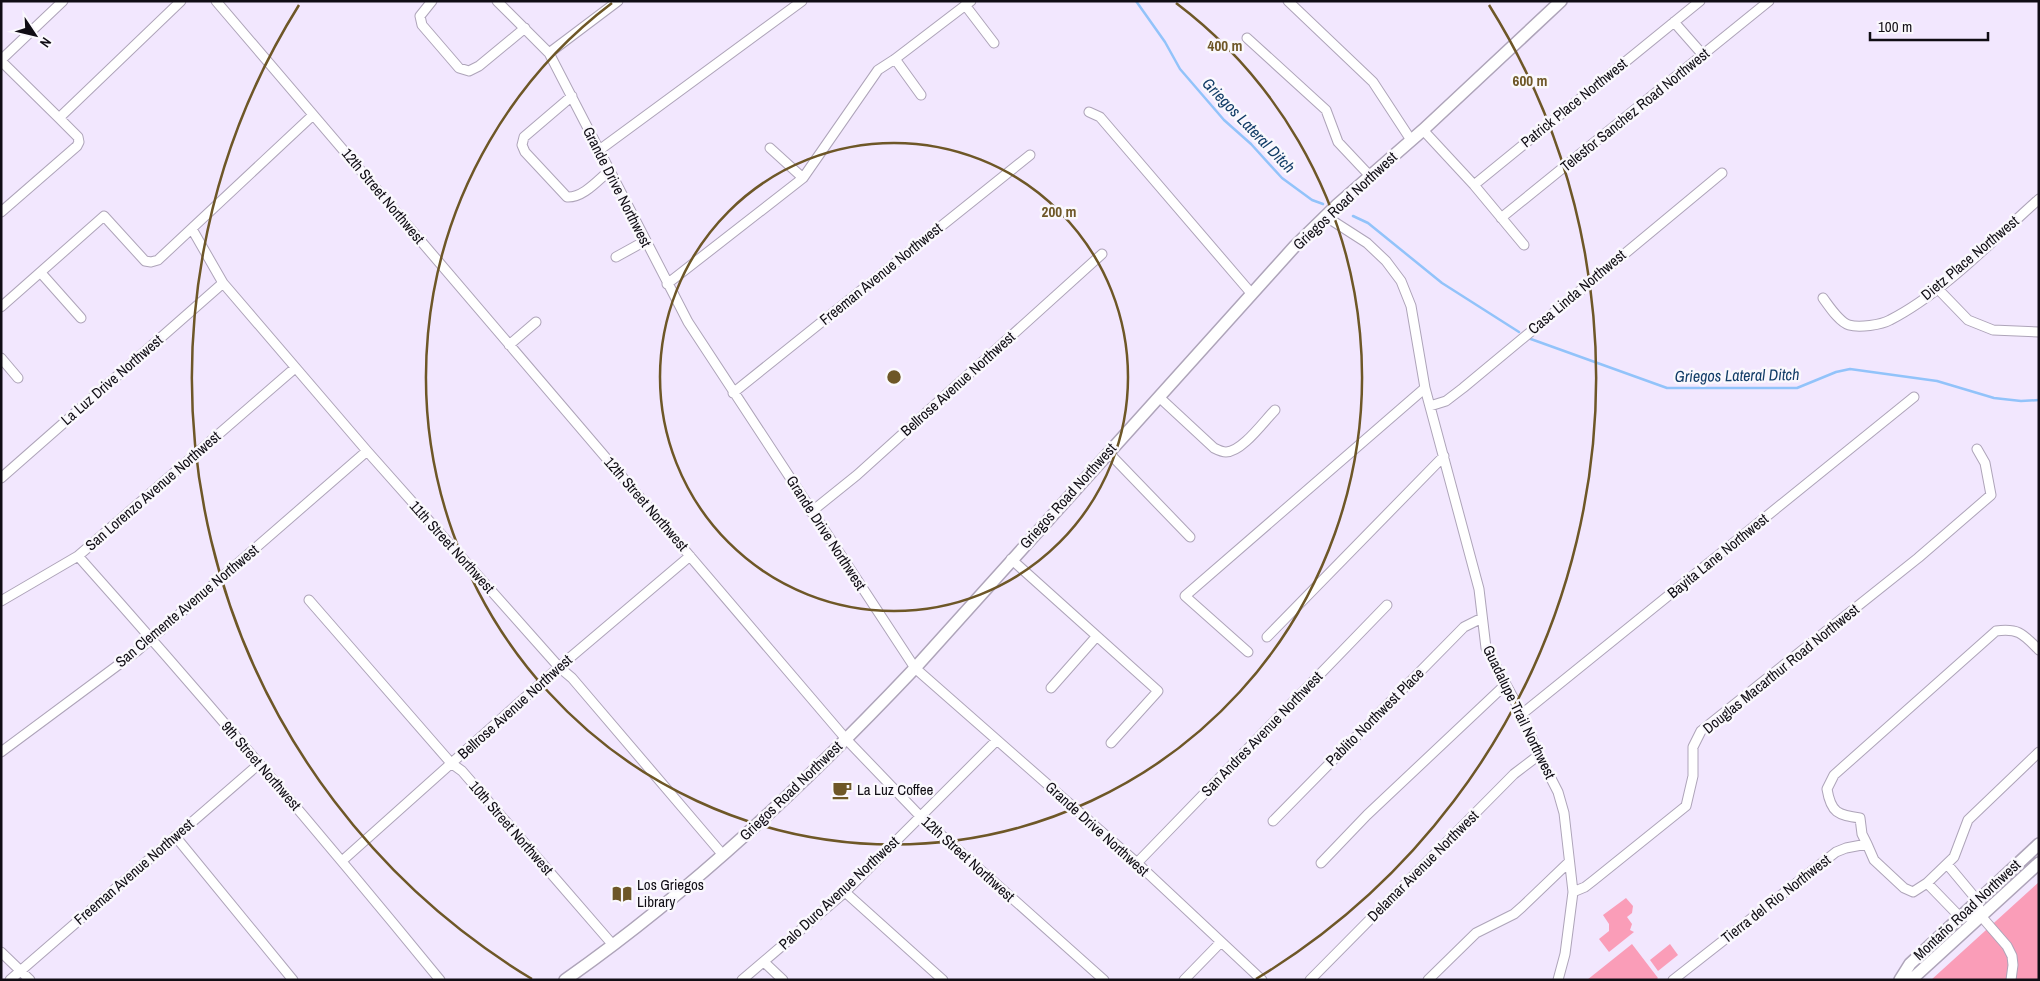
<svg xmlns="http://www.w3.org/2000/svg" width="2040" height="981" font-family="'Archivo Narrow',sans-serif">
<rect width="100%" height="100%" fill="#f2e7fe"/>
<path fill="#fa9db8" d="M2039,882v98h-108z
M1626,898l7,8 -1,7 -5,4 5,7 -2,6 4,2 -25,20 -10,-13 10,-8v-7l-6,-9z
M1632,944l26,34 -2,2h-69z
M1670,944l8,11 -20,16 -8,-11z"/>
<g fill="none" stroke-linecap="round" stroke-linejoin="round">
<path stroke="#92c3fa" stroke-width="2.5" d="M1136,1l29,41 15,27 44,51 27,24 31,34 30,22 11,4
M1353,216l15,7 74,60 77,49
M1528,338l139,50h130l39,-16 14,-3 87,12 57,17 27,3 18,-1"/>
<defs>
<path id="minor" d="M216,1l630,738 74,77 184,164
M432,1l-12,15 2,9 37,43 10,3 10,-5 46,-38
M497,1l52,52 139,269 227,346 222,195 125,117
M1288,1l85,81 38,58
M965,5l29,38
M1674,22l29,33
M1247,38l79,72 12,32 32,34
M549,53l69,-52
M895,59l26,36
M1,60l62,-59
M1,61l58,57 19,19 1,5 -2,4 -76,66
M572,96l-48,41 -2,8 3,7 42,45c16,1 31,-17 42,-26
M1089,112l11,5 151,176
M59,118l122,-117
M1423,130l51,55 50,60
M770,148l33,30
M598,151l204,-150
M1474,185l226,-184
M1325,216l42,27 19,18 15,20 10,25 14,82 54,201 7,59 36,66 17,41 19,37 6,21 9,79 -8,62 -7,26
M1501,218l268,-217
M192,229l31,54 144,168 192,216 13,11 151,177
M616,257l29,-16
M41,273l40,45
M667,284l136,-106 75,-108 17,-11 76,-58
M1938,289l30,31 25,10 46,2
M1823,298c6,8 16,24 26,27 10,3 32,0 41,-5 53,-27 105,-82 149,-121
M1,307l103,-91 41,45 6,1 7,-2 155,-145
M509,345l27,-23
M1,358l17,20
M733,393l297,-238
M1159,397l55,51c4,2 8,4 12,4 16,0 38,-31 49,-42
M1430,406l16,-5 17,-13 259,-215
M1108,452l82,85
M1,478l222,-195
M811,512l46,-37 245,-221
M78,556c124,139 244,280 362,424
M1011,559l147,132 -47,52
M309,600l142,163 11,8 151,174
M1,601l77,-45 217,-188
M1267,637l177,-181
M1248,652l-63,-56 240,-208
M1051,688l45,-51
M1522,714l392,-317
M1,752l136,-101 230,-200
M1273,821l191,-194 18,-9
M175,836l118,144
M1867,844l-5,-10 -2,-16c-22,-3 -29,-5 -33,-29l7,-14 162,-144c23,-3 27,3 43,19
M342,861l217,-194 131,-111
M1137,863l250,-258
M1321,863l46,-48 138,-130
M1947,864l30,36 4,16 26,30 5,10 1,9 -2,15
M1927,883l33,34 21,-1
M845,892l98,88
M1573,892l12,-5 9,-7 92,-74 7,-30v-29l8,-16 217,-173 73,-63 -6,-32 -8,-14
M1,952l29,28
M764,962l19,18
M10,980l249,-216
M742,980l103,-88 152,-152
M1184,980l37,-38
M1310,980l204,-206 25,-19
M1428,980l48,-47 38,-19 8,-7 47,-45
M1673,980l163,-128 10,-4 21,-4 7,16 30,28 9,4 14,-9 27,-26 14,-37 71,-68"/>
<path id="major" d="M565,980c128,-90 243,-199 350,-312l380,-422 42,-41 86,-75 138,-129
M1900,980l10,-16 129,-120
M1911,980l128,-117"/>
</defs>
<use href="#minor" stroke="#aea4b9" stroke-width="11"/>
<use href="#major" stroke="#aea4b9" stroke-width="14"/>
<use href="#minor" stroke="#fff" stroke-width="9"/>
<use href="#major" stroke="#fff" stroke-width="11"/>
</g>
<g fill="none" stroke="#6e5727" stroke-width="2.5">
<circle cx="894" cy="377" r="234"/>
<path d="M1176 3A468 468 0 1 1 612 3"/>
<path d="M532 979A702 702 0 0 1 299 5M1489 5A702 702 0 0 1 1256 979"/>
</g>
<defs>
<symbol id="cafe-bare" viewBox="-9 -9 18 18"><path d="M-5.5-4.5H6V0H3Q3 3.5 0 3.5H-2.5Q-5.5 3.5-5.5 0ZM3-3.2v2h1.7v-2ZM-6 4.5H4V6H-6Z" fill="#6e5727" stroke="#faf8fd" stroke-width="2.5" paint-order="stroke"/></symbol>
<symbol id="library-bare" viewBox="-9 -9 18 18"><path d="M-6-4Q-3-5.5-.7-3.5V5Q-3 3-6 4ZM6-4Q3-5.5 .7-3.5V5Q3 3 6 4Z" fill="#6e5727" stroke="#faf8fd" stroke-width="2.5" paint-order="stroke"/></symbol>
</defs>
<g fill-rule="evenodd">
<use href="#cafe-bare" x="828" y="776" width="28" height="28"/>
<use href="#library-bare" x="608" y="880" width="28" height="28"/>
</g>
<g text-anchor="middle" stroke-width="5" stroke-linejoin="round" paint-order="stroke">
<g font-size="15" fill="#100d14" stroke="#faf8fd">
<text transform="translate(1574 103) rotate(-39)" y="5">Patrick Place Northwest</text>
<text transform="translate(1635 110) rotate(-39)" y="5">Telesfor Sanchez Road Northwest</text>
<text transform="translate(617 187) rotate(63)" y="5">Grande Drive Northwest</text>
<text transform="translate(383 196) rotate(50)" y="5">12th Street Northwest</text>
<text transform="translate(1345 201) rotate(-43)" y="5">Griegos Road Northwest</text>
<text transform="translate(1970 258) rotate(-40)" y="5">Dietz Place Northwest</text>
<text transform="translate(881 274) rotate(-39)" y="5">Freeman Avenue Northwest</text>
<text transform="translate(1577 292) rotate(-40)" y="5">Casa Linda Northwest</text>
<text transform="translate(112 380) rotate(-41)" y="5">La Luz Drive Northwest</text>
<text transform="translate(958 384) rotate(-42)" y="5">Bellrose Avenue Northwest</text>
<text transform="translate(153 491) rotate(-41)" y="5">San Lorenzo Avenue Northwest</text>
<text transform="translate(1068 496) rotate(-48)" y="5">Griegos Road Northwest</text>
<text transform="translate(646 504) rotate(49)" y="5">12th Street Northwest</text>
<text transform="translate(826 533) rotate(57)" y="5">Grande Drive Northwest</text>
<text transform="translate(452 547) rotate(48)" y="5">11th Street Northwest</text>
<text transform="translate(1718 556) rotate(-39)" y="5">Bayita Lane Northwest</text>
<text transform="translate(187 606) rotate(-40)" y="5">San Clemente Avenue Northwest</text>
<text transform="translate(1781 669) rotate(-39)" y="5">Douglas Macarthur Road Northwest</text>
<text transform="translate(515 707) rotate(-42)" y="5">Bellrose Avenue Northwest</text>
<text transform="translate(1519 712) rotate(64)" y="5">Guadalupe Trail Northwest</text>
<text transform="translate(1375 717) rotate(-45)" y="5">Pablito Northwest Place</text>
<text transform="translate(1262 734) rotate(-46)" y="5">San Andres Avenue Northwest</text>
<text transform="translate(261 766) rotate(49)" y="5">9th Street Northwest</text>
<text transform="translate(791 791) rotate(-44)" y="5">Griegos Road Northwest</text>
<text transform="translate(511 828) rotate(49)" y="5">10th Street Northwest</text>
<text transform="translate(1097 829) rotate(42)" y="5">Grande Drive Northwest</text>
<text transform="translate(968 859) rotate(42)" y="5">12th Street Northwest</text>
<text transform="translate(1423 866) rotate(-45)" y="5">Delamar Avenue Northwest</text>
<text transform="translate(134 872) rotate(-41)" y="5">Freeman Avenue Northwest</text>
<text transform="translate(839 893) rotate(-43)" y="5">Palo Duro Avenue Northwest</text>
<text transform="translate(1776 899) rotate(-38)" y="5">Tierra del Rio Northwest</text>
<text transform="translate(1967 910) rotate(-43)" y="5">Montaño Road Northwest</text>
</g>
<g font-size="15" fill="#100d14" stroke="#faf8fd" text-anchor="start">
<text x="857" y="795">La Luz Coffee</text>
<text x="637" y="890">Los Griegos<tspan x="637" dy="17">Library</tspan></text>
</g>
<g font-size="16" font-style="italic" fill="#113c67" stroke="#faf8fd">
<text transform="translate(1249 125) rotate(46)" y="6">Griegos Lateral Ditch</text>
<text transform="translate(1737 375) rotate(-1)" y="6">Griegos Lateral Ditch</text>
</g>
</g>
<circle cx="894" cy="377" r="8" fill="#6e5727" stroke="#faf8fd" stroke-width="2.5"/>
<g font-size="15" text-anchor="middle" font-weight="bold" fill="#6e5727" stroke="#faf8fd" stroke-width="5" stroke-linejoin="round" paint-order="stroke">
<text x="1225" y="51">400 m</text>
<text x="1530" y="86">600 m</text>
<text x="1059" y="217">200 m</text>
</g>
<rect width="2040" height="981" fill="none" stroke="#100d14" stroke-width="5"/>
<g transform="translate(35 35) rotate(125)" stroke="#faf8fd" stroke-width="4" paint-order="stroke">
<path d="M0-4L9 19L0 12L-9 19Z" fill="#100d14"/>
<text y="-8" font-size="14" font-weight="bold" text-anchor="middle" fill="#100d14">N</text>
</g>
<path d="M1870 32v8h118v-8" fill="none" stroke="#100d14" stroke-width="2.5"/>
<text x="1878" y="32" font-size="15" fill="#100d14" stroke="#faf8fd" stroke-width="4" paint-order="stroke">100 m</text>
</svg>
